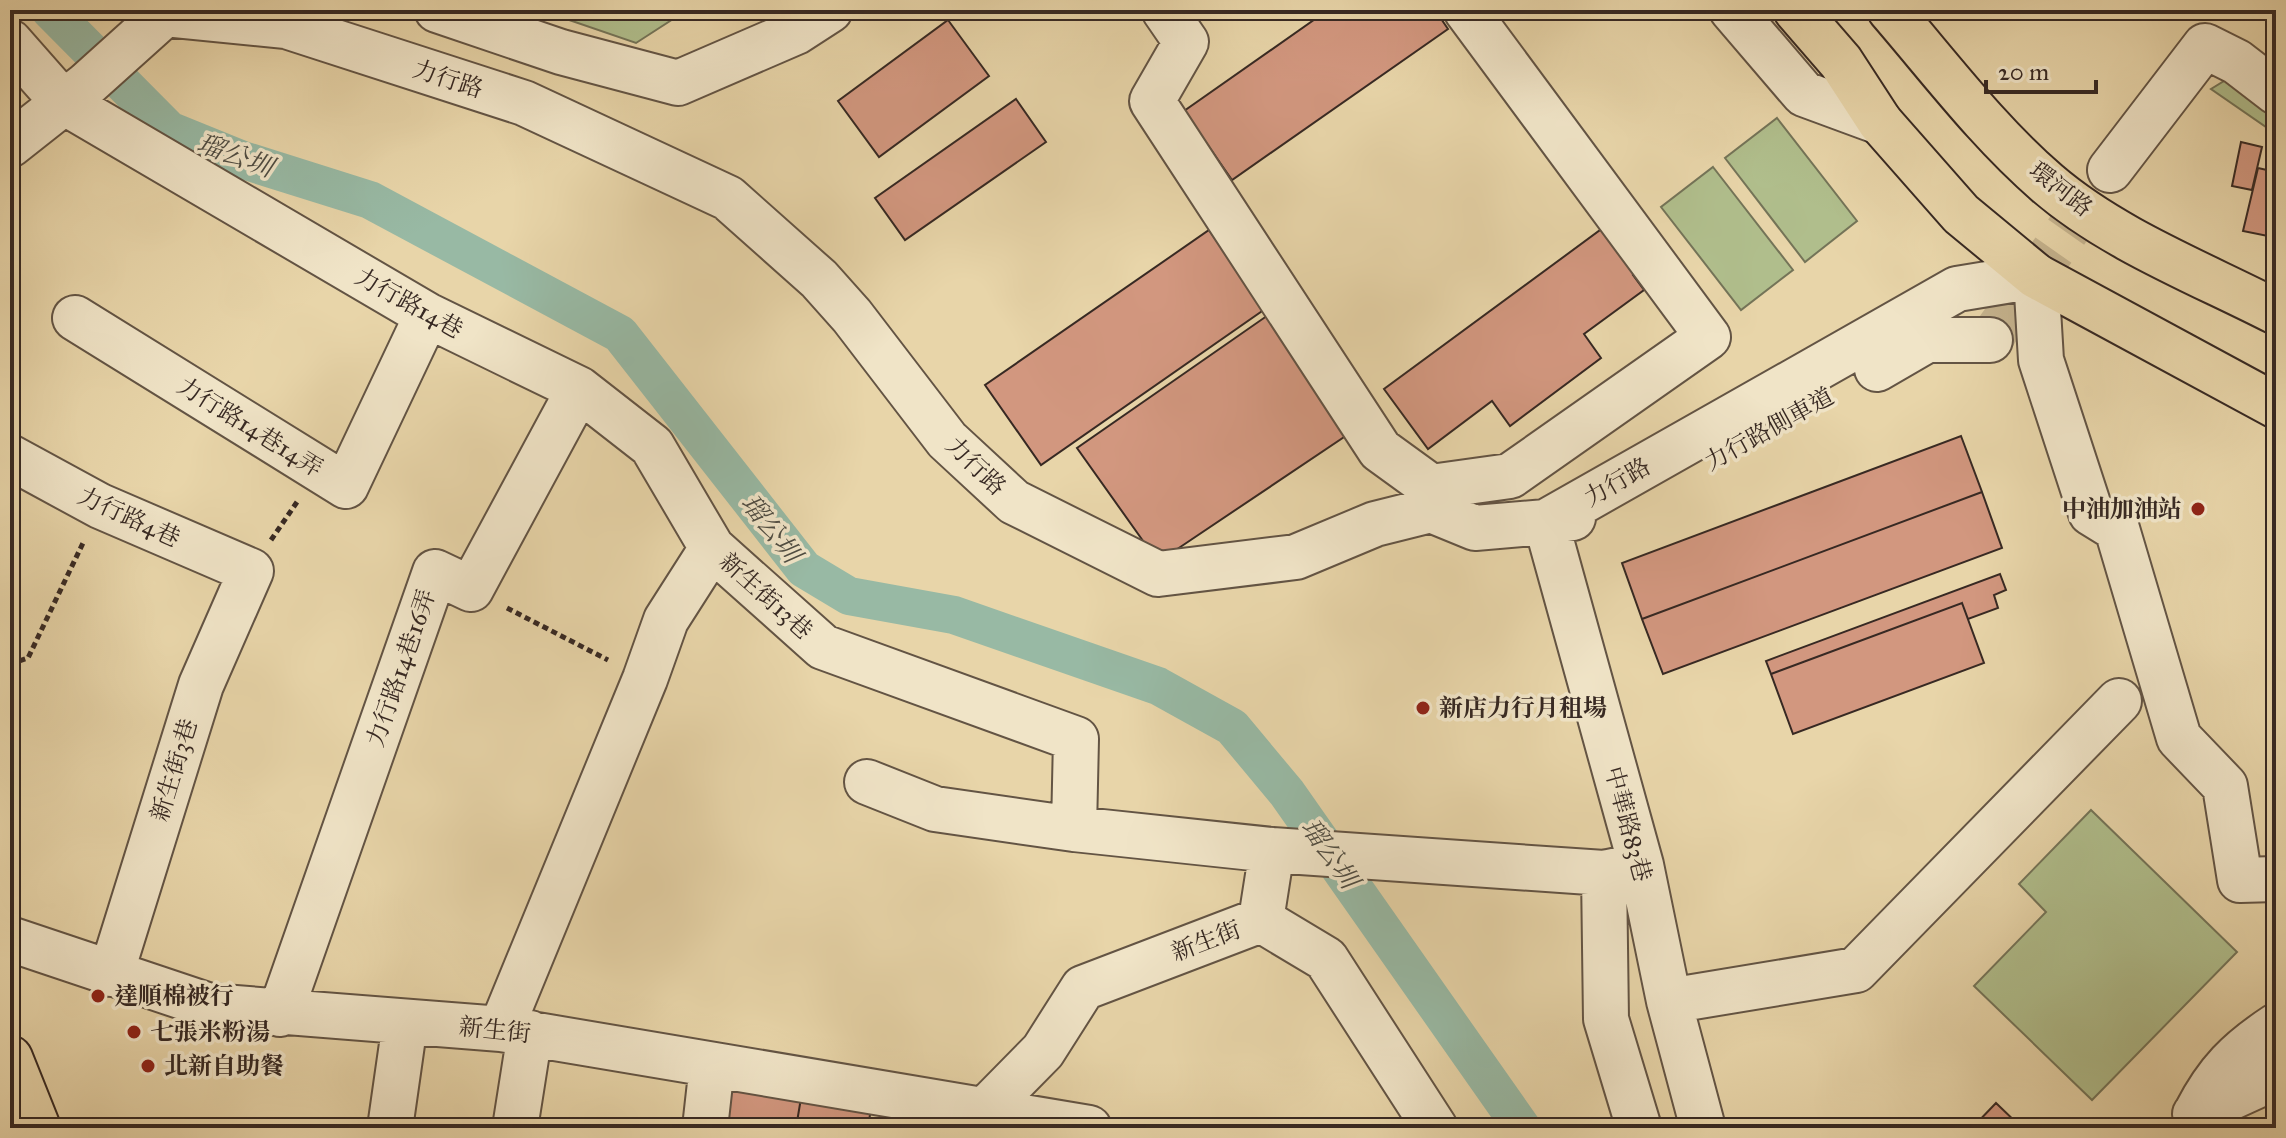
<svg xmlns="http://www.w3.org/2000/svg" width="2286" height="1138" font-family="'IM FELL Great Primer','Noto Serif TC',serif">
<rect width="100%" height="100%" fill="#e8d5a9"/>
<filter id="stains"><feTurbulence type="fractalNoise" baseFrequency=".0025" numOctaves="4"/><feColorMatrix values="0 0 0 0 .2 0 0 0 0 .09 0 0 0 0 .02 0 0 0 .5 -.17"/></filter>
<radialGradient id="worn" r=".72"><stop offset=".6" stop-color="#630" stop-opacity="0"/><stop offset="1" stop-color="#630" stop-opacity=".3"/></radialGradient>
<path fill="#b0be8c" stroke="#747458" stroke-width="2" d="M540,10h147l-51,33z
M2229,78l42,26 -5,23 -55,-38z
M1777,118l80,103 -52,41 -80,-104z
M1713,167l80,103 -52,40 -80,-103z
M2091,810l146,142 -145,148 -118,-114 72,-74 -27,-28z"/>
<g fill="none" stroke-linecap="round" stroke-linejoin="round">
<path stroke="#98b9a4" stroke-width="38" d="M50,10l119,120 74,30 127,40 250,134 184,235 45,27 105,19 204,71 74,41 55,66 235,335"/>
</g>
<path fill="#d2977f" stroke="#372923" stroke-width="2" d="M1328,10h107l13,19 -216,151 -48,-69z
M948,20l41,56 -110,81 -41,-56z
M1016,99l30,43 -141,98 -30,-42z
M2241,142l21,5 -10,43 -20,-4z
M2258,168l18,4v79l-6,-2 3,-12 -30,-6z
M1611,222l33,45 -11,8 11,15 -60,44 17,24 -91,68 -18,-25 -64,48 -44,-60z
M1209,230l56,79 -224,156 -56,-80z
M1274,311l82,118 -198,133 -81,-114z
M1961,436l21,56 -340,127 -20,-56z
M1982,492l20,56 -339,126 -21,-55z
M2000,574l6,16 -12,5 4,13 -30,11 -6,-16 -191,71 -5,-13z
M1962,603l22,60 -191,71 -22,-60z
M730,1088l71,10 -5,30h-72z
M801,1098l70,10 -3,20h-72z
M1996,1103l26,25h-50z"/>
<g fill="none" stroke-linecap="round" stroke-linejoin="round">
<path stroke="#c5b38e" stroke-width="44" stroke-dasharray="44 22" stroke-linecap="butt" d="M1990,340l120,-170"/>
<defs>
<path id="minor" d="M437,10l124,42 117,31 118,-51 34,-22
M1164,10l22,32 -34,59 228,349 51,37 79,-11 198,-139 -242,-327
M1732,10l72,84 76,28
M10,42l52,59 365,214 152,74 73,57 60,102 111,99 253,92 -2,90 198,21 332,23 37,-8
M10,145l76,-60 79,-71 121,12 238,77 204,95 91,81 33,37 95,124 67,62 144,72 138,-17 79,-33 56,-14 44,18 71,-6 411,-233 79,-13 5,84 50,153 26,16 62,209 46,48 15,94 36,-1
M2110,170l95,-124 32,16 39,30
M75,318l271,168 81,-171
M1877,369l50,-29h63
M10,457l90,49 151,65 -50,114 -90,289
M1573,518l-27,4 95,343 28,136 34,127
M867,782l68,27 139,20
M1604,873l2,146 33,109
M1261,920l11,-70
M10,939l200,67 291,23 588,99
M1669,1001l187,-31 263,-269
M280,1014l155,-442 36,17 108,-200
M501,1029l144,-350 21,-59 46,-72
M2196,1113c21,-41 42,-62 80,-87
M2195,1114l81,-37
M390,1128l15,-105
M515,1128l15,-95
M705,1128l7,-63
M982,1128l4,-19 57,-58 40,-63 178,-68 65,39 109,169"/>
<path id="major" d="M10,1058l28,70"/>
<path id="highway" d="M1796,10l45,52 39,60 81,92 75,62 240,130
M1890,10c50,58 98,122 157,173 65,56 153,90 229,129"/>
</defs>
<use href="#minor" stroke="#635444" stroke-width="48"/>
<use href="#major" stroke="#372923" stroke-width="48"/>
<use href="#highway" stroke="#372923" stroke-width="48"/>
<path stroke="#372923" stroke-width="5" stroke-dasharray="6 4" stroke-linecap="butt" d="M271,540l26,-38
M507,608l101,52
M10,664l18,-6 55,-115"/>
<use href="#minor" stroke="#f0e4c7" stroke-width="44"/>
<use href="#major" stroke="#e8d5a9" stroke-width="44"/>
<use href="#highway" stroke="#e8d5a9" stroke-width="44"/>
</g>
<g fill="#8f2418" stroke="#f0e4c7" stroke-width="3">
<circle cx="2198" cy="509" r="8"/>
<circle cx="1423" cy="708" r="8"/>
<circle cx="98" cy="996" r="8"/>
<circle cx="134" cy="1032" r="8"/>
<circle cx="148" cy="1066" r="8"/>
</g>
<g text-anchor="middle" stroke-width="7" stroke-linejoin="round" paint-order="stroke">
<g font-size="24" fill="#372923" stroke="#f0e4c7">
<text transform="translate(448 79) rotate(18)" y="8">力行路</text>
<text transform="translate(2061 189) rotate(38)" y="8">環河路</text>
<text transform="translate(409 303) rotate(29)" y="8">力行路14巷</text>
<text transform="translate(250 427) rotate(32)" y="8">力行路14巷14弄</text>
<text transform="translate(1769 429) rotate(-29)" y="8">力行路側車道</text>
<text transform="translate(976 466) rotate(44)" y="8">力行路</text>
<text transform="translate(1617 482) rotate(-30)" y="8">力行路</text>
<text transform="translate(129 517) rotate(25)" y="8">力行路4巷</text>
<text transform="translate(766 596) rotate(42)" y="8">新生街13巷</text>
<text transform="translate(401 668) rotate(-71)" y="8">力行路14巷16弄</text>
<text transform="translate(174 770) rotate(-73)" y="8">新生街3巷</text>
<text transform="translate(1628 824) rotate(75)" y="8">中華路83巷</text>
<text transform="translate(1206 941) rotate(-21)" y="8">新生街</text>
<text transform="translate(495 1030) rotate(6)" y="8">新生街</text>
</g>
<g font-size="24" font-weight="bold" fill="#372923" stroke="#f0e4c7" text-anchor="start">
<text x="2182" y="517" text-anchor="end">中油加油站</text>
<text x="1439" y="716">新店力行月租場</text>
<text x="114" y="1004">達順棉被行</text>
<text x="150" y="1040">七張米粉湯</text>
<text x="164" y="1074">北新自助餐</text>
</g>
<g font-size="26" font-style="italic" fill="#4f4d43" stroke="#f0e4c7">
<text transform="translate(235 155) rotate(20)" y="9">瑠公圳</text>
<text transform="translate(771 528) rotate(52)" y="9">瑠公圳</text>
<text transform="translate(1330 853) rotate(55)" y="9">瑠公圳</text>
</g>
</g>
<rect width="2286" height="1138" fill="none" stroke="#e8d5a9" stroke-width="40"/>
<rect x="12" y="12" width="2262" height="1114" fill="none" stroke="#372923" stroke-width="4"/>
<rect x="20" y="20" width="2246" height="1098" fill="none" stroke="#372923" stroke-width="2"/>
<path d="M1986 80v12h110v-12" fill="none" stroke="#372923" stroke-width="4"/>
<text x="1998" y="80" font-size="24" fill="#372923" stroke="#f0e4c7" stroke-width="6" paint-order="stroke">20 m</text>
<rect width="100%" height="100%" filter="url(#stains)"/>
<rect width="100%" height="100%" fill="url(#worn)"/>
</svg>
